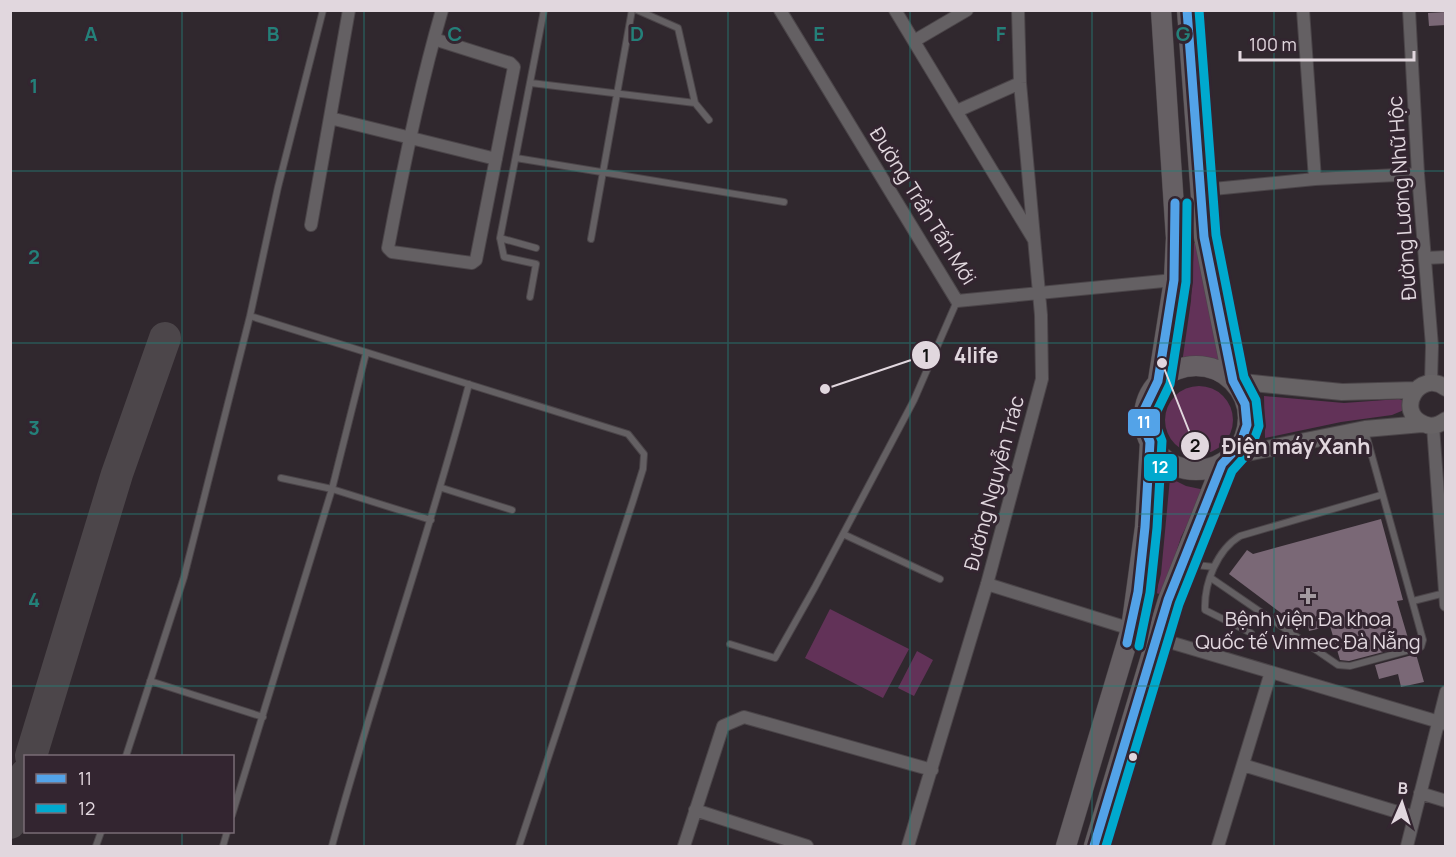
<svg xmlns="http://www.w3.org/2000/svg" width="1456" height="857" font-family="Manrope,sans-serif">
<rect width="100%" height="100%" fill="#30282e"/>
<path fill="#623258" d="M1199,242l25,120 -24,-3 -18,4 9,-62 3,-58z
M1165 420a34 34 0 1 1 68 0a34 34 0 1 1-68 0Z
M1264,396l80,7 55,-4 5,2v9l-12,5 -51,7 -76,16z
M1170,478l16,8 19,4 -24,47 -18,58 -7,-2 5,-19z
M830,609l79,40 -26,49 -78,-40z
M917,651l16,9 -19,36 -16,-8z"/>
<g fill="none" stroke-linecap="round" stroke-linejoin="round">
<path stroke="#4c464a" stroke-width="32" d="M31,756l86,-282 48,-136
M10,823l16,-49"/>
</g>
<path fill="#7a6876" d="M1446,12v13l-17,1 -1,-13z
M1381,519l22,81 -6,1 13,44 -61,16 -9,-1 -10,-34 -21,5 -1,-5 -7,2 -72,-54 18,-24 6,4z
M1416,654l8,28 -23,5 -3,-13 -19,5 -4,-14z"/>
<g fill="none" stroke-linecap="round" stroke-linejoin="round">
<defs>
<path id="lane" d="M637,10l41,18 17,75
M531,83l164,20 14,17
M516,158l268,44
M500,238l36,10
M591,239l41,-229
M530,297l6,-33 -32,-7 -4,-19 44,-228
M250,316l378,118 16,20 -1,15 -10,32 -114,345
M281,478l51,11 34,-136
M442,488l70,22
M843,534l97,45
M1187,564l27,3
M1211,578l127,87 12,1 71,-19 2,-7 -58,-209
M1413,601l32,-8
M1251,633l-46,-23c-1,-27 12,-60 35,-74l141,-41
M730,644l45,14 40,-71 99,-187 43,-99
M150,681l113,36
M126,756l58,-179 66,-261 28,-129 45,-177
M232,815l100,-326 99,31
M96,846l5,-14
M223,846l4,-14
M332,846c42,-155 96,-306 137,-462"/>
<path id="street" d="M780,10l177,291 217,-21
M895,10l139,230
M1303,10l12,169
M1409,10l9,164 14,172 -1,36
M434,39l76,24 4,4 -38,193 -4,3 -80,-11 -4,-4c15,-80 31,-159 54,-238
M914,41l53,-31
M957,111l63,-28
M330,118l166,41
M1203,190l112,-11 103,-5
M311,225l38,-215
M1425,258l21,-1
M1433,426l13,179
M987,584l144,45
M1156,638l290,86
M1243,765l171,52
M1420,793l26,8
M695,810l112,36
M684,846l39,-120 21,-9 188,53
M908,846l79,-262 55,-205 -1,-64 -21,-232 -2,-73
M1218,846l53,-174
M1407,846l39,-154"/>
<path id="secondary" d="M1233,381l109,11 73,-2
M1446,388c-27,-20 -52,24 -22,36 8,4 15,1 22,-4
M1232,456l133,-27 57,-5"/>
<path id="primary" d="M1187,10l17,227 29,144
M1144 418a52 52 0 1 1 104 0a52 52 0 1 1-104 0Z
M1158,381l16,-101 2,-42 -15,-228
M1066,846l65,-217 14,-102 5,-85
M1094,846l74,-246 54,-136"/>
</defs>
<use href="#lane" stroke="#4b4549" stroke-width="8"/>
<use href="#street" stroke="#4b4549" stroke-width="14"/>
<use href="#secondary" stroke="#4b4549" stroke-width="18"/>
<use href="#primary" stroke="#4b4549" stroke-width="21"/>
<use href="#lane" stroke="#646063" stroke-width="6"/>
<use href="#street" stroke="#646063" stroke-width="12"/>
<use href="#secondary" stroke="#676365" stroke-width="16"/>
<use href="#primary" stroke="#666064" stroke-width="20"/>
<defs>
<path id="bus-1" d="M1127,643l11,-51 7,-65 5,-85 -6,-15v-17l14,-29 16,-101 1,-77
M1094,846l74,-246 54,-136 18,-19 7,-20 -2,-21 -12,-23 -29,-144 -17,-227"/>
<path id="bus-2" d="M1139,646l11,-53 7,-65 5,-87 -6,-16v-12l14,-29 16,-102 1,-79
M1106,846l73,-242 53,-133 18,-20 9,-25 -3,-26 -12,-23 -28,-142 -17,-225"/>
</defs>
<use href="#bus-1" stroke="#332530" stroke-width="14"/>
<use href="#bus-2" stroke="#332530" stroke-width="14"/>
<use href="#bus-1" stroke="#53a3e8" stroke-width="9"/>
<use href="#bus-2" stroke="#00a9ce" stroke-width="9"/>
</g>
<path fill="none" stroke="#248079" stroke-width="1.5" stroke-opacity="0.55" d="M182,10v746M364,10v836M546,10v836M728,10v836M910,10v836M1092,10v836M1274,10v836M10,171h1436M10,343h1436M10,514h1436M10,686h1436M182,832v14"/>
<path fill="#a39aa0" stroke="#332530" stroke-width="2" d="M1305 587h6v6h6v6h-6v6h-6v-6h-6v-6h6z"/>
<circle fill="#e1d7de" stroke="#332530" stroke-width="2" cx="1133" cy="757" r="5"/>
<g text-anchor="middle" stroke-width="6" stroke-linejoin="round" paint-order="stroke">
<g font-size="20" fill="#e1d7de" stroke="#332530">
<text transform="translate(1402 198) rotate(-94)" y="7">Đường Lương Nhữ Hộc</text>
<text transform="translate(923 206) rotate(58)" y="7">Đường Trần Tấn Mới</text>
<text transform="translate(994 483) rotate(-75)" y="7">Đường Nguyễn Trác</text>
</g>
<g font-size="20" fill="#e1d7de" stroke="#332530">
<text x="1308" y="626">Bệnh viện Đa khoa<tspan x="1308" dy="23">Quốc tế Vinmec Đà Nẵng</tspan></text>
</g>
</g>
<g font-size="20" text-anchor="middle" font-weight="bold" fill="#248079" stroke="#332530" stroke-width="6" stroke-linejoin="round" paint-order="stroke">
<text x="91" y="41">A</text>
<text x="273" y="41">B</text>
<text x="455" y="41">C</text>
<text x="637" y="41">D</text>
<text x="819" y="41">E</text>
<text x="1001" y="41">F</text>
<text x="1183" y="41">G</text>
<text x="34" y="93">1</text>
<text x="34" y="264">2</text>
<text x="34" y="435">3</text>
<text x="34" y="607">4</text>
</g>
<path fill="none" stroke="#e1d7de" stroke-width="2" d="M825 389L926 355M1162 363L1195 446"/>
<g fill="#e1d7de" stroke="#332530" stroke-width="2">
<circle cx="825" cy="389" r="6"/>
<circle cx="1162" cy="363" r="6"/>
<circle cx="926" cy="355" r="15"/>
<circle cx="1195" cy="446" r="15"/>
</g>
<g font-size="18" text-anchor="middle" font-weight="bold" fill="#111">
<text x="926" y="362">1</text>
<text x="1195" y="452">2</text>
</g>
<g font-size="21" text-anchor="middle" font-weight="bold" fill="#e1d7de" stroke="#332530" stroke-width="6" stroke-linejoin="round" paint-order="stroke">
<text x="976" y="363">4life</text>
<text x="1296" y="454">Điện máy Xanh</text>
</g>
<g stroke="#332530" stroke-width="2">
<rect x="1127" y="408" width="34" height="29" rx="6" fill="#53a3e8"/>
<rect x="1143" y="453" width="35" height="29" rx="6" fill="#00a9ce"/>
</g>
<g font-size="16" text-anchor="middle" font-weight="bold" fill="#fff">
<text x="1144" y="428">11</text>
<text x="1160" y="473">12</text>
</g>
<rect width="1456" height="857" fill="none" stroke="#e1d7de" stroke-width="24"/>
<rect x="24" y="755" width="210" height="78" fill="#332530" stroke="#796c76" stroke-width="1.5"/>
<rect x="36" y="774" width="30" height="9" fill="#53a3e8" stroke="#796c76" stroke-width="1.5"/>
<text x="78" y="785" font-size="18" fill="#e1d7de">11</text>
<rect x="36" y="804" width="30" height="9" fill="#00a9ce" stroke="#796c76" stroke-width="1.5"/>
<text x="78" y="815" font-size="18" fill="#e1d7de">12</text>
<g transform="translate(1402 803) rotate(3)" stroke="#332530" stroke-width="4.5" paint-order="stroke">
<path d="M0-4.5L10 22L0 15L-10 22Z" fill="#e1d7de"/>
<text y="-9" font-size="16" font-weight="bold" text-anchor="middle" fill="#e1d7de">B</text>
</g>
<path d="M1240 51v9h174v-9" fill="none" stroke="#e1d7de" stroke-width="3"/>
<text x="1249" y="51" font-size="18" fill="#e1d7de" stroke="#332530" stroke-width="4.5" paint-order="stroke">100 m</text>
</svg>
